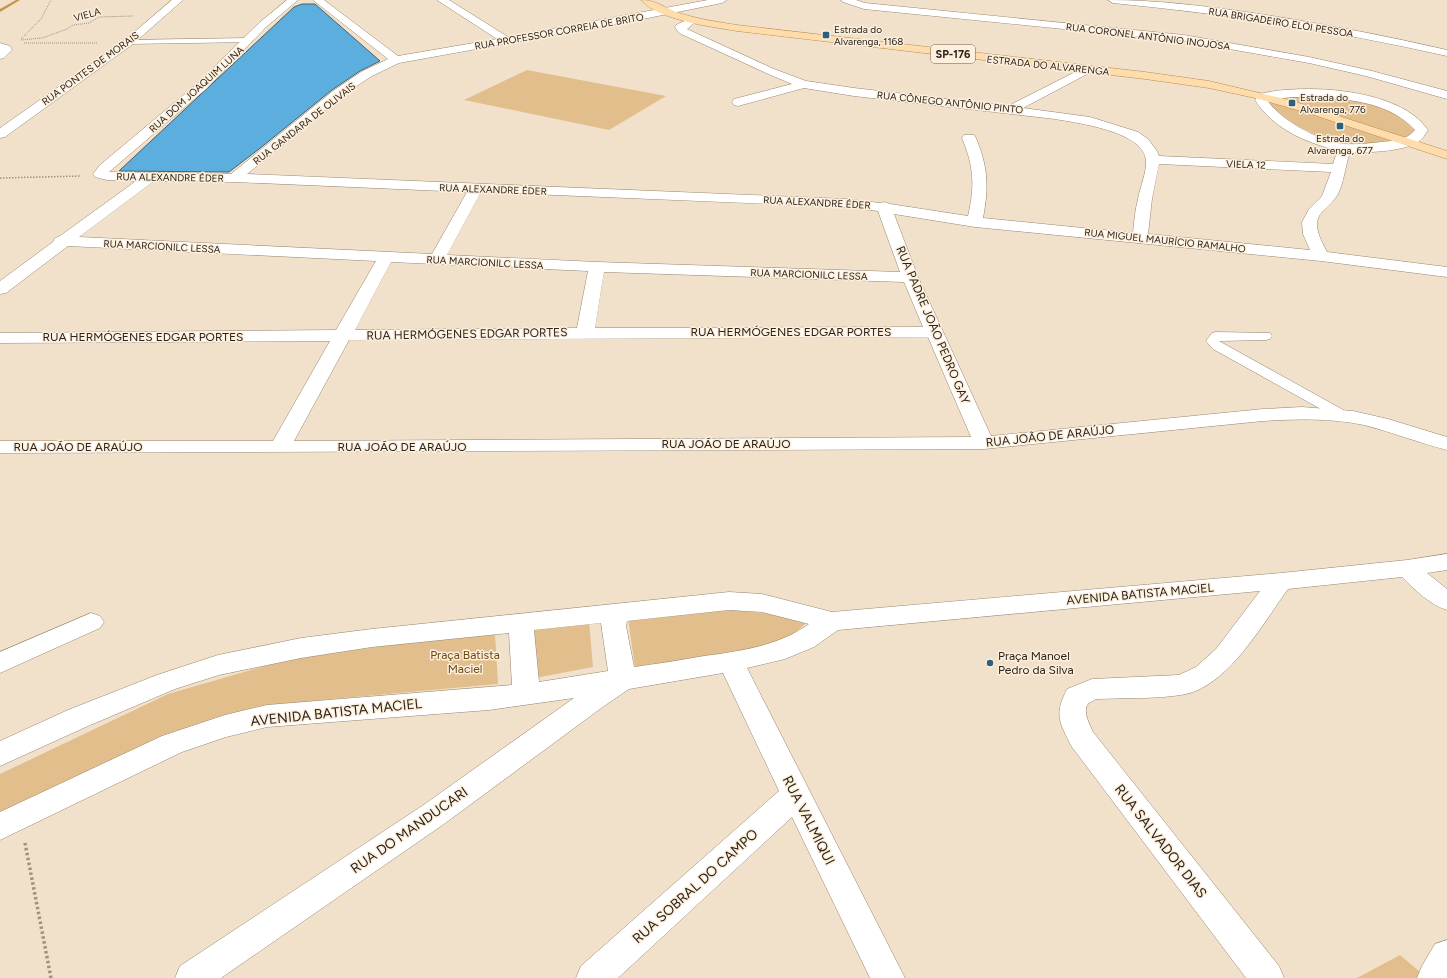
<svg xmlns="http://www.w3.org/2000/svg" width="1447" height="978" font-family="Figtree,sans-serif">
<rect width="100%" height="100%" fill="#f2e1ca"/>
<path fill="#e2be8d" d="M527,70l139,26 -57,34 -145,-30z
M1290,96c43,2 96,0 127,33 -7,11 -18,11 -30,12 -10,1 -21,4 -31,3 -34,-3 -62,-17 -87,-40l2,-5z
M734,610l54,6 18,7 -21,19 -49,12 -101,13 -7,-48z
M589,621l4,46 -58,11 -3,-50z
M495,633l3,51 -177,16 -107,18 -86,38 -128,63v-45l168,-80 117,-34 113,-16z
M1400,955l26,22 -1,1h-68z"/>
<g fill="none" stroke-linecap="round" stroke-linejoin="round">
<path fill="#c4944c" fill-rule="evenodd" d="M16,0h4l-20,12v-3z"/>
</g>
<path fill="#5baedd" stroke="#485e6c" d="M302,4h13l65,57 -20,10 -28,19 -73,59 -30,23 -110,-1 175,-164z"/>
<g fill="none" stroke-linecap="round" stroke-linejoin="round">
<defs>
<path id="service" d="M249,38h3v4l-123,2 -4,-2 4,-2z
M1216,332l54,1 2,3 -2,3 -4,1 -47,1 128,71 2,3 -2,3 -5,1 -5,-1 -124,-69 -7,-8 6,-8z"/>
<path id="minor" d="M287,0h11l-32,27 -59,61 -98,84 122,2 102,-83 28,-19 27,-13 -75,-59h11l74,56 99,-17 -60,-39h12l59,37 200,-37h19l-5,3 -74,15 -249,45 -29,14 -29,20 -94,77 599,25 34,4 4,-1 6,2 78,12c7,-30 6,-49 -6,-78l2,-3h10l2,3c12,29 13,49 7,80l150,15c1,-11 2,-23 5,-34 2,-12 9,-27 8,-39 -3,-29 -69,-37 -91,-41l-201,-23 -50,-8 -66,18 -4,-1 -2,-3 2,-3 58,-15 -26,-11 -87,-40 -4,-6 1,-2 17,-8 5,3 -11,9 87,40 32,12 48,7 154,18 75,-38h8l2,2 -2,2 -68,36 67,9 48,15 10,7 9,12 2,5 174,8 4,-12 4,-1c-33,-7 -68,-22 -86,-51l4,-6c45,-11 141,-6 169,36 -3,4 -5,9 -10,12 -16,10 -52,11 -71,10l2,3c-4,13 -5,26 -11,39 -4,7 -10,12 -16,18 -11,12 -1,28 5,40l120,15v10l-126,-16 -346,-34 -81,-13 24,63 73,159 272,-27 39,-2 51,4 35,8 59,18v13c-28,-7 -55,-18 -83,-25 -33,-7 -67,-6 -101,-4l-279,28 -984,4v-12h273l57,-100 -330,2v-10l336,-3 40,-69 -308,-15 -62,47 -6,1v-13l53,-39 2,-4 5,-2 76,-55 -29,-1 -12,-3 -2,-3 7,-9 98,-82 61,-60zM1292,97c42,1 93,0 123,33 -8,10 -21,11 -33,12 -12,1 -25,3 -37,2 -24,-2 -64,-23 -78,-44zM1159,164l172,8 -9,24 -13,13 -7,13 1,12 7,16 -162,-16 4,-35zM154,181l81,1 232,10 -35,62 -353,-17zM481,192l365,15 32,4 22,61 -303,-10 -150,-7zM391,262l197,9 -11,57 -222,2zM604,272l300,10 19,45 -328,1zM928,337l43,100 -677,4 55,-101z
M841,0h15l9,3 319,32 125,22 63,14 75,20v8l-81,-23 -57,-13 -125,-22 -320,-32 -21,-7z
M1108,0c49,0 97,6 145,13 65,10 130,22 194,37v6c-110,-25 -221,-42 -334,-53z
M0,43l10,3 2,4 -8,8 -4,1z
M1447,554v16l-20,3 20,16v21c-18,-6 -32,-20 -45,-33l-114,12c-25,34 -61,100 -107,106 -26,4 -58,3 -85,4 -2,2 -7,3 -8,5 -6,7 2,21 5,28l186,234 5,12h-38l-174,-231c-13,-25 -18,-32 -5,-58l25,-10 87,-4 17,-8 20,-18 44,-58 -422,39 -24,17 -29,12 -38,9 158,310h-35l-78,-161 -174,161h-42l5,-12 198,-175 -56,-118 -94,16 -25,17 -160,118 -223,154h-46l5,-12 242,-160 152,-108 -85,12 -222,17 -41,10 -44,15 -182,88v-28l162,-76 63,-21 42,-10 245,-20 -3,-52 -137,14 -71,11 -82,17 -44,14 -87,37 -88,40v-25l68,-31 89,-35 61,-20 83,-17 71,-9 357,-37 33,2 70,18 449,-39 126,-13zM729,610l33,2 47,12c-31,22 -68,27 -105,32 -23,4 -47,8 -70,11l-8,-41 1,-5zM601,623l7,48 -69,11 -5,-52z
M91,613l9,3 4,6 -4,6 -100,45v-21z
M1447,940v38h-30l5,-12 13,-22z"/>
<path id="tertiary" d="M172,0h11l-50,44 -128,93 -5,1v-10l125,-88z"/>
<path id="primary" d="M641,0c16,0 23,8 38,13 19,6 39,9 58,12l408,47 64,9 80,19 158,51v8l-139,-46 -53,-15 -46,-10 -64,-9 -408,-48c-24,-4 -80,-11 -96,-31z"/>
</defs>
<use href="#service" stroke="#968671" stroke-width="1"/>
<use href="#minor" stroke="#968671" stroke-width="1"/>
<use href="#tertiary" stroke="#968671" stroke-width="1"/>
<use href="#primary" stroke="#b38d55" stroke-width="1"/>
<path stroke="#9e9181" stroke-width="1" stroke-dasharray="1 1" stroke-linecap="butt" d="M21,39l20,-20 10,-19
M21,40l21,-2 25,-9 6,-4 16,-2 10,-6 34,-1
M24,43h73"/>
<path stroke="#9e9181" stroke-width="1.5" stroke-dasharray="1.5 1.5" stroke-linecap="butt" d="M0,178l81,-2"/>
<path stroke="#9e9181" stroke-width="3.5" stroke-dasharray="2.5 2.5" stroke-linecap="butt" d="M25,843l26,135"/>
<use href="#service" fill="#fff" fill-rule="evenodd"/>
<use href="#minor" fill="#fff" fill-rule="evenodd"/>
<use href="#tertiary" fill="#fff" fill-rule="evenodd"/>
<use href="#primary" fill="#fedcab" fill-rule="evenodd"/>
</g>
<g fill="#2d607d" stroke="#fdefdc" stroke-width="1.5">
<rect x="822" y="31" width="8" height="8" rx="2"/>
<rect x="1288" y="99" width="8" height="8" rx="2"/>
<rect x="1336" y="122" width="8" height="8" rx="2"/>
<circle cx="990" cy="663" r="4"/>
</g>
<g text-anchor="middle" stroke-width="3" stroke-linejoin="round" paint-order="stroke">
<g font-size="10" fill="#2a241c" stroke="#fdefdc">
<text transform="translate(87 14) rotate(-15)" y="4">VIELA</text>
<text transform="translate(1281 22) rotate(9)" y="4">RUA BRIGADEIRO ELÓI PESSOA</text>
<text transform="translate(559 31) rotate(-10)" y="4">RUA PROFESSOR CORREIA DE BRITO</text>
<text transform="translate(1148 36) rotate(7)" y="4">RUA CORONEL ANTÔNIO INOJOSA</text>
<text transform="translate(1048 65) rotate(6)" y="4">ESTRADA DO ALVARENGA</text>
<text transform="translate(90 68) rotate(-36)" y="4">RUA PONTES DE MORAIS</text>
<text transform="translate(196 89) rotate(-42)" y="4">RUA DOM JOAQUIM LUNA</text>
<text transform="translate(950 102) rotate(6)" y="4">RUA CÔNEGO ANTÔNIO PINTO</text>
<text transform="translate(304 123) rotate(-38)" y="4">RUA GANDARA DE OLIVAIS</text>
<text transform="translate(1246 164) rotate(2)" y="4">VIELA 12</text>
<text transform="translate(170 177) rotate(1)" y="4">RUA ALEXANDRE ÉDER</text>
<text transform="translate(493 189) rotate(2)" y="4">RUA ALEXANDRE ÉDER</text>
<text transform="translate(817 202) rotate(3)" y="4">RUA ALEXANDRE ÉDER</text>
<text transform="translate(1165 240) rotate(6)" y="4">RUA MIGUEL MAURÍCIO RAMALHO</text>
<text transform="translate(162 246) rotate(3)" y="4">RUA MARCIONILC LESSA</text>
<text transform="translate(485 262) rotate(3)" y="4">RUA MARCIONILC LESSA</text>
<text transform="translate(809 274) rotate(2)" y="4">RUA MARCIONILC LESSA</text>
</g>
<g font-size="10" fill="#2a241c" stroke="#fdefdc" text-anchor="start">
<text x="834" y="33">Estrada do<tspan x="834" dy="12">Alvarenga, 1168</tspan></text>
<text x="1300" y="101">Estrada do<tspan x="1300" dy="12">Alvarenga, 776</tspan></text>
<text x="1340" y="142" text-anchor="middle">Estrada do<tspan x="1340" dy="12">Alvarenga, 677</tspan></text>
</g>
<rect fill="#fdefdc" stroke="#696156" stroke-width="1" x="931" y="45" width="44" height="18" rx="3"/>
<g font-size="11" font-weight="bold" fill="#2a241c">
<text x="953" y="58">SP-176</text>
</g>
<g font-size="12" fill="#2a241c" stroke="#fdefdc">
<text transform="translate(933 325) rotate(67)" y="4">RUA PADRE JOÃO PEDRO GAY</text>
<text x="791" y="336">RUA HERMÓGENES EDGAR PORTES</text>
<text transform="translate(467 334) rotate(-1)" y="4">RUA HERMÓGENES EDGAR PORTES</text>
<text x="143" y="341">RUA HERMÓGENES EDGAR PORTES</text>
<text transform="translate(1050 436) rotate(-6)" y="4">RUA JOÃO DE ARAÚJO</text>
<text x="726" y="448">RUA JOÃO DE ARAÚJO</text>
<text x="78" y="451">RUA JOÃO DE ARAÚJO</text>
<text x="402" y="451">RUA JOÃO DE ARAÚJO</text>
<text transform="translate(1140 594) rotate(-5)" y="4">AVENIDA BATISTA MACIEL</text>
</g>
<g font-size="12" fill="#6a4911" stroke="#fdefdc">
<text x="465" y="659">Praça Batista<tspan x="465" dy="14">Maciel</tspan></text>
</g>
<g font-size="12" fill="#2a241c" stroke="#fdefdc" text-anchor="start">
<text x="998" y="660">Praça Manoel<tspan x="998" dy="14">Pedro da Silva</tspan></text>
</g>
<g font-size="14" fill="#2a241c" stroke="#fdefdc">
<text transform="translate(336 712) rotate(-6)" y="5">AVENIDA BATISTA MACIEL</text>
<text transform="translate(809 820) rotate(63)" y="5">RUA VALMIQUI</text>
<text transform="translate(409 830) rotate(-35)" y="5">RUA DO MANDUCARI</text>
<text transform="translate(1161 841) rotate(52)" y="5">RUA SALVADOR DIAS</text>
<text transform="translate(695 886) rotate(-42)" y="5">RUA SOBRAL DO CAMPO</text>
</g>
</g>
</svg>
